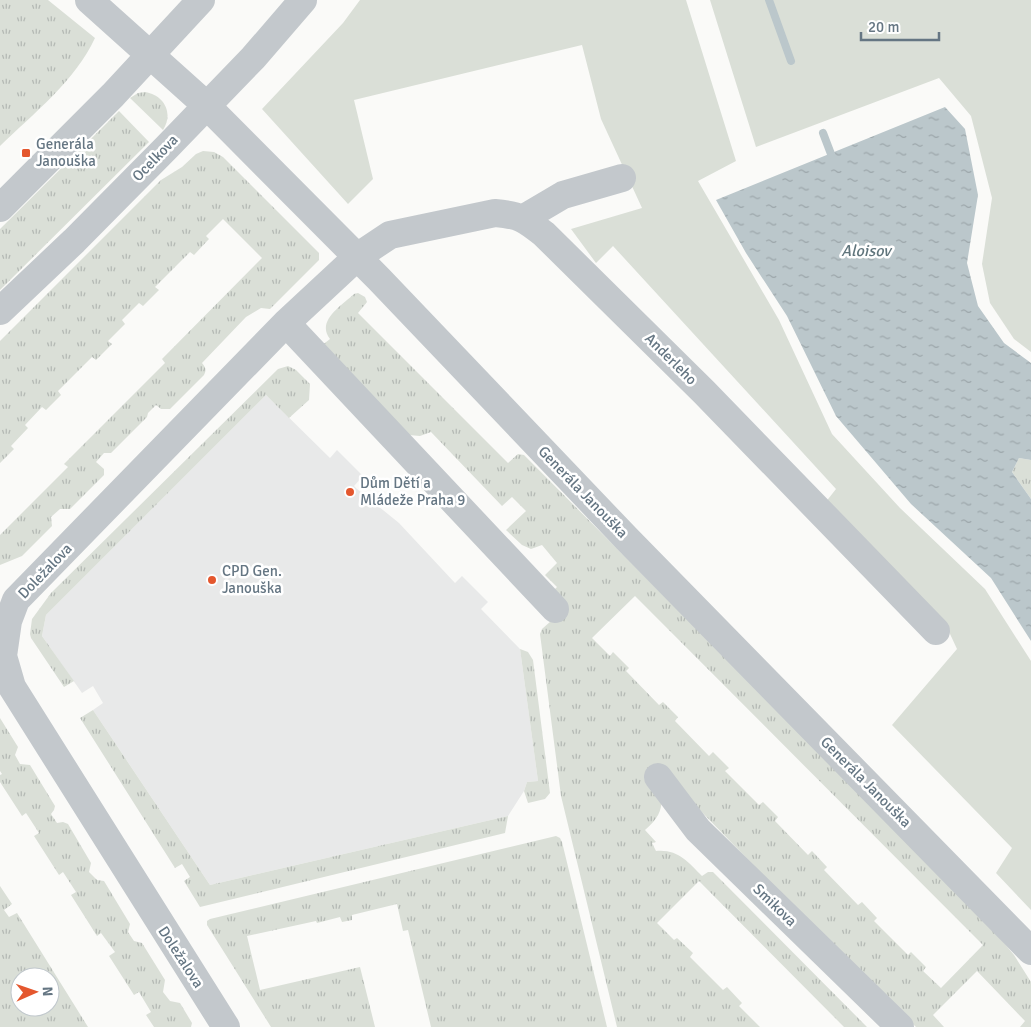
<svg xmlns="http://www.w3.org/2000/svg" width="1031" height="1027" font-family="Signika,sans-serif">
<defs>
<pattern id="grass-tufts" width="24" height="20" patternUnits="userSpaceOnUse" patternTransform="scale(1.25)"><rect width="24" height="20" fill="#dadfd7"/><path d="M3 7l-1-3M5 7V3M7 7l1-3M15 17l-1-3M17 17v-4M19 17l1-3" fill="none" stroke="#b4b9b4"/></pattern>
<pattern id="water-ripples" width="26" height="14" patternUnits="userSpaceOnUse" patternTransform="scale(1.25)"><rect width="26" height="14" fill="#bbc7cb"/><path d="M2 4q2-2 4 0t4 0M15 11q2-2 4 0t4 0" fill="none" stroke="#9ca6aa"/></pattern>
</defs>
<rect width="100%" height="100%" fill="#fafaf8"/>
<path fill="#e8e9e9" d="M266,395l64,63 7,-8 26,26 -9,10 3,3 42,34 56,60 7,-7 26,26 -7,7 39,40 18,132 -11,1 -3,9 -16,25 -298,69 -117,-175 10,-7 -10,-17 -11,7 -40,-57 4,-21z"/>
<path fill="url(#grass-tufts)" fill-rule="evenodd" d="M0,0h48l47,38c-20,43 -62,76 -95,108z
M145,92c19,3 29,21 18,38l-33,-32 8,-5z
M119,111l30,31 -149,148v-61z
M203,151l11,1 9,5 96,96v7l-49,49 -9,-1 -15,9 -44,46c3,4 5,6 2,12l-34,34h-9l-5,-4 -8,8 -1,4 -36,36h-7l-8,9 8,7v6l-34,34h-10l-9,8 1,9 -30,30 -22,9v-30l68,-68 -4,-3 101,-101 -3,-4 100,-101 -39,-39 -17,17 3,3 -15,16 -4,-3 -35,35 4,3 -16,16 -4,-3 -17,17 3,4 -17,17 4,3 -16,16 -4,-3 -34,34 3,4 -15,15 -4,-3 -17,18 3,3 -17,18 3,3 -14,14v-122l161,-161 21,-13 14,-13z
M358,293l7,4 2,5 -9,11 150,150 10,-9 6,1 456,459 34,41 17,27v45h-11l5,-6 -48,-50 -44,44 11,12h-28l-112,-110 -149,-153c5,28 16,45 -10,66l11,12 -4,1 4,8c22,-2 32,11 46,25l6,-4h5l154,155h-23l-145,-146 -42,42 17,17 3,-2 16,15 -3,4 33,33 4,-3 15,16 -3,3 21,21h-143l-56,-231 -21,-162 2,-5 9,-8 -12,-16 18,-18 -12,-12 12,-12 -15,-18 -11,4 -9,-4 -16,-15 20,-19 -14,-14 -10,9 -71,-74 -11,4 -11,-1 -88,-89 9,-7c-14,-18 11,-33 24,-45zM635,596l348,349 -42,43 -18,-17 3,-4 -15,-15 -3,3 -34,-34 3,-3 -15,-16 -4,3 -34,-35 3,-3 -15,-16 -4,4 -33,-34 3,-4 -15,-15 -4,3 -34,-34 4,-3 -16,-16 -4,4 -34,-35 3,-4 -15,-15 -4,3 -33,-34 3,-3 -16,-16 -3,4 -18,-18z
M288,366l8,4 14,14 -1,16 -20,18 -23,-23 -220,220 -4,21 32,45 -10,6 -33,-49 -1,-4 2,-15 19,-26 227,-224z
M1019,458l12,2v39l-19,-27z
M520,649l8,3 5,8 17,133 -5,6 -17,4 -4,-12 3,-9 11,-1z
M93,710l117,175 298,-69 -3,17 -305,74 -16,-26 6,-4 -8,-13 -7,4 -95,-150z
M0,718l18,29 -3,8 5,9 10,1 25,41 -1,4 -3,4 6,9 6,-1 5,2 23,39 -2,9 8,8 7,1 26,43 -2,8 6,9 8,2 23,37 -2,12 7,9 10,2 12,20 -1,4h-37l-8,-12 5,-3 -12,-20 -5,3 -25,-39 6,-4 -14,-19 -4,3 -26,-41 5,-3 -13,-20 -4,3 -25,-39 5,-3 -13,-20 -4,3 -22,-34v-7l2,-1 -2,-3z
M556,836l4,2 2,4 45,185h-176l-23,-97 -5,1 -6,-27 -45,11v5l-10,2 -2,-5 -23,6 -1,-2 -69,15 13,54 100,-23 15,60h-104l-64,-102v-4l3,-2z
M0,886l12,18 -8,6 5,7 8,-4 71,114h-88zM20,977h30v30h-30z"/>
<path fill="#dadfd7" d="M360,0h326l50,161 -38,20 81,139 53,114 68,74 85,81 46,72v249l-35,-37 16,-25 -120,-123 65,-76 -13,-28 -119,-118 11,-14 -223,-243 -17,17 -25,-34 71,-21 -41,-89 -19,-74 -228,55 19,79 -25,25 -86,-95 81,-86z
M710,0h321v352l-17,-13 -24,-36 -8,-39 10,-66 -21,-82 -32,-38 -183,69z"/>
<path fill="url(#water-ripples)" d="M945,107l20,22 13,66 -11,68 11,43 26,37 27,20v97l-12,-2 -7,14 19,27v142l-40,-63 -80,-74 -75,-88 -49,-100 -41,-63 -30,-53z"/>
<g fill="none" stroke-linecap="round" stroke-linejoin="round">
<path stroke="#bbc7cb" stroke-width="8" d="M769,0l22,61
M823,133l8,21"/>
<path stroke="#c3c8cc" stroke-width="28" d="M89,0l117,105 173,174 248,260 404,412
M0,208l113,-113 88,-95
M524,218l39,-23 59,-17
M0,311l74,-70 93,-94 86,-89 50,-58
M286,323l269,286
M658,777l40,53 202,197
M226,1027l-214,-340 -9,-31 5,-35 8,-21 270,-277 71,-66 33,-22 105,-22c25,2 30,6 49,21l160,158 232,239"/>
</g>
<g fill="#e4572e" stroke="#fff" stroke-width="2">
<rect x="21" y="148" width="10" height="10" rx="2.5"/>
<circle cx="350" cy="492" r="5"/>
<circle cx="212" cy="580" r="5"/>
</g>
<g text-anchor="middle" stroke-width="5" stroke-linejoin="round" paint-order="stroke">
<g font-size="15" fill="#657683" stroke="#fff" text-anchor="start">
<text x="36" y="149">Generála<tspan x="36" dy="17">Janouška</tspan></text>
<text x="360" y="488">Dům Dětí a<tspan x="360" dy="17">Mládeže Praha 9</tspan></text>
<text x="222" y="576">CPD Gen.<tspan x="222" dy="17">Janouška</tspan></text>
</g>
<g font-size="15" fill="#657683" stroke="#fff">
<text transform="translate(155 158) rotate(-46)" y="5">Ocelkova</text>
<text transform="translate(671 359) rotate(45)" y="5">Anderleho</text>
<text transform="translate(583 492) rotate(46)" y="5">Generála Janouška</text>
<text transform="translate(45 571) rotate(-46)" y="5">Doležalova</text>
<text transform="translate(866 782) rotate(45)" y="5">Generála Janouška</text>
<text transform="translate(775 905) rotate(44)" y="5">Smikova</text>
<text transform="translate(181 957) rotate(57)" y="5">Doležalova</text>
</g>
<g font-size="16" font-style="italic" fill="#60757c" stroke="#fff">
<text x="866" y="256">Aloisov</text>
</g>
</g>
<g transform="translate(35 992) rotate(88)"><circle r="24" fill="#ffffff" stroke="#c1c8cd"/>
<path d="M0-4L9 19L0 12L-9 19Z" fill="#e4572e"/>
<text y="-8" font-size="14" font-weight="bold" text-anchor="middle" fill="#657683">N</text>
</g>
<path d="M861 32v8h78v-8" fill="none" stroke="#657683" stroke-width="2.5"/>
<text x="868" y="32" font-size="15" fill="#657683" stroke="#ffffff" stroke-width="4" paint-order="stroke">20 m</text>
</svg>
